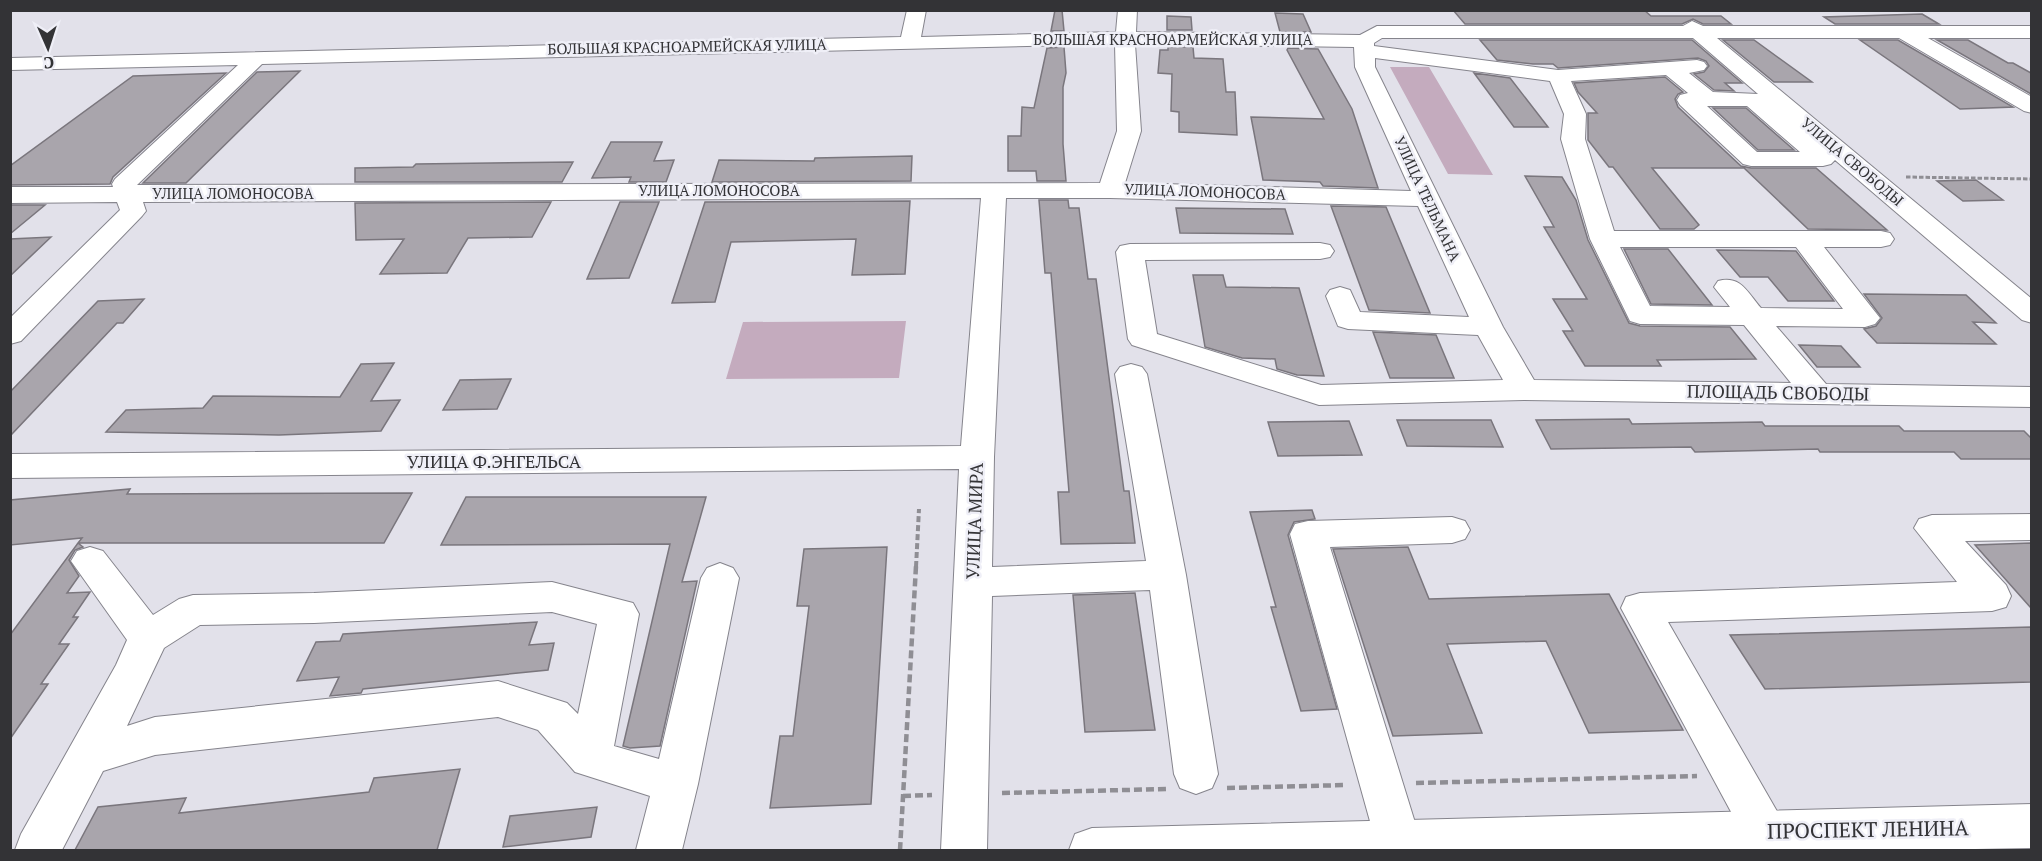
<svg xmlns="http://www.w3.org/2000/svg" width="2042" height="861" font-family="'PT Serif',serif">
<rect width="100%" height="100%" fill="#e2e1ea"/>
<path fill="#c4abbe" d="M1390,67h39l64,108 -45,-1z
M906,321l-7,57 -173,1 17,-57z"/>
<path fill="#a9a5ac" stroke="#7a767d" stroke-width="1.5" d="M1055,10h7l2,21h-13z
M1453,10h191l7,6h70l10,8h-28l-10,-5 -11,5h-217z
M1275,13l28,1 8,18h-31z
M1922,14l17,10h-104l-11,-7z
M1167,16l24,1 1,13h-25z
M1480,40h212l50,43h-17l9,8 -20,-1 -20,-16 10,-2 5,-6 -3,-5 -8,-3 -140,10 -5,-4h-20l-36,-4z
M1723,40h31l58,42h-38z
M1860,40h38l115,67 -53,2z
M1937,40h31l40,23h5l18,10v21z
M1064,47l2,26 -3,14v57l3,37h-29l-1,-10h-28v-35h13l1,-29 12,1 13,-60z
M1168,47h25l1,11 29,1 3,33h9l2,43 -58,-3v-20l-8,-1 1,-37 -14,-1 2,-23h8z
M1288,48l30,1 34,60 26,79 -55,-2 -3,-4 -57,-2 -12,-63 73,2 -37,-69z
M300,71l-114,112h-43l114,-111z
M226,73l-113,104 -3,7 -100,1v-19l123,-90z
M1474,73l36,5 38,49h-34z
M1665,77l18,15 -5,2 -3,5 3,8 63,59 10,2h65l71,62 -79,-1 -64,-61h-92l47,57 -5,4h-34l-47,-62h-4l-21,-27v-27h9l-19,-21 -4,-9z
M1713,108h33l48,42h-36z
M611,142h51l-8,19 20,-1 -8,22h-37l2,-5 -39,1z
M912,156l-1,25 -199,1 7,-22 95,1 1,-3z
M573,162l-11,20h-207v-14l58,-1 3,-3z
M1525,176l37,1 14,23 12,40 41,83 11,3 90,1 26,32 -99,1 4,6h-76l-22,-35h10l-20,-32h34l-43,-72h10z
M1976,180l27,20 -40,1 -26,-20z
M1039,200h29l1,8h10l9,71h8l28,212h5l6,52 -74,1 -3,-52h11l-18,-219h-6z
M910,201l-5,73 -53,1 4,-36 -125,3 -16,60 -43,1 33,-101z
M551,202l-19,35 -64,1 -21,35 -67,1 24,-35 -48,1 -1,-37z
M620,202h39l-30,76 -42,1z
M10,205h35l-35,29z
M1331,206l55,1 44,106 -61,-3z
M1176,208l109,1 8,25 -113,-1z
M51,237l-41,39v-37z
M1624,249h44l44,56 -61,-1z
M1717,250l79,1 38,50h-46l-20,-24h-28z
M1193,275h30l3,12 73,1 25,88 -27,-1 -20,-6 -2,-10 -33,-1 -37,-11z
M1864,294l102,1 30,28 -23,-1 23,22 -119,-1 -13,-14 12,-3 6,-8z
M144,299l-21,24h-6l-107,113v-44l88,-91z
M1373,332l63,3 18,43h-64z
M1799,345l42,1 19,21h-43z
M394,363l-23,38 29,-1 -19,31 -102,4 -173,-3 20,-22 77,-2 10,-12 127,1 21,-33z
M511,379l-14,30 -54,1 17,-30z
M1629,419l3,5 130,-2 3,4h134l5,5h120l7,7v21h-70l-7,-7h-134l-2,-3 -123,3 -4,-5 -140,2 -15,-29z
M1397,420h94l12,27 -96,-1z
M1349,421l13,34 -84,1 -10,-34z
M130,489l-3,5 285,-1 -28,50h-306l4,-5 -72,7v-45z
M466,497h240l-24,85 15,-1 -37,165 -30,2 -7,-2 47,-202 -229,1z
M1312,510l3,9 -21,3 -6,13 49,174 -36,2 -30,-104h5l-26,-95z
M78,543l5,4 -8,3 -6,10 10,16 -12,17 23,-1 -17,25h5l-19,27h10l-28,40h7l-38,55v-104z
M2031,543v65l-56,-63z
M887,547l-16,257 -101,4 10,-72h13l16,-130h-12l7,-57z
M1408,547l21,52 180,-5 74,136 -94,3 -43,-92 -99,3 35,89 -89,3 -60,-187z
M1135,593l20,137 -70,2 -12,-137z
M537,622l-8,23 25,-2 -6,27 -185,19 -2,4 -31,3 9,-19 -42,4 19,-39 24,-1 3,-7z
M2031,627v55l-266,7 -35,-54z
M460,769l-23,81h-362l23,-43 88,-9 -7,15 190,-21 5,-14z
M597,807l-6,30 -88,10 7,-31z"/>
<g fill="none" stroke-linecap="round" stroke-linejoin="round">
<defs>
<path id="minor" d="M907,10h19l-5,27 195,-5 2,-22h19l-1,22 224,3 17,-9h306l9,-5 11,5h329v12h-104l104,59v16l-8,-2 -125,-73h-182l315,261v24l-10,-3 -187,-160 -4,4 -8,2h-72l-8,-2 -63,-59 -3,-5 3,-5 8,-2 -22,-18 -95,6 15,33 -1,25 29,92h267l9,2 4,6 -4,6 -9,2h-57l56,71 -5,6 -10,3 -89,-1 50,58 206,3v20l-508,-7 -205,5 -187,-60 -4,-6 -12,-87 4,-6 10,-2 190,-1 10,2 4,6 -4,6 -10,2 -175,1 12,74 164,51 182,-5 -25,-45 -130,-6 -10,-3 -12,-30 4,-6 10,-3 10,3 10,22 109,5 -51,-111 -308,-8h-104l-12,259 -2,110 154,-6 -31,-187 5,-7 11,-3 11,3 5,7 39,201 32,199 -6,14 -16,6 -16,-6 -6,-14 -24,-184 -158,6 -5,254h-46l18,-381 -949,9v-24l951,-8 20,-248 -838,4 3,9 -4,5 -121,125 -11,3v-26l110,-108 -3,-8 -107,1v-16h103l-1,-3 3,-5 123,-114 -228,5v-12l891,-21zM1382,38h311l65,56 -45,-2 -24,-19 15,-3 3,-4 -3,-4 -7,-2 -139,10 -184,-24v-3zM1115,44l2,87 -17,52 -963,2 125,-121zM1135,44l219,3 1,20 56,124 -286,-8 16,-52zM1375,58l175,23 14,33 -3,25 29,100 40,82 10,3 104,1 47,58 -257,-3 -31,-53 -128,-260zM1707,106h40l53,46h-43zM1620,247h176l47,62 -82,-1c-14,-16 -20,-33 -43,-27l-4,6 16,20 -80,-1z
M2032,514v26l-67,1 41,44 5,11 -5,11 -14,4 -324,11 121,210 -7,15c-11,5 -21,5 -32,0l-129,-239 5,-11 14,-4 317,-11 -43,-54 5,-9 13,-4z
M1452,517l13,4 5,9 -5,9 -13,4 -122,4 91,295 -3,8h-40l-88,-316 5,-10 13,-3z
M90,547l13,4 50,64 26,-16 14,-4 121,-2 238,-11 81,21 6,11 -25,132 45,13 42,-181 6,-10 13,-5 13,5 6,10 -41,206 -16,66h-46l14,-54 -75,-24 -37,-42 -40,-13 -343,38 -52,16 -41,79h-47l6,-16 95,-169 11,-25 -56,-79 6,-10zM552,612l45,12 -19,90 -11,-11 -69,-22 -343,36 -28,9 37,-78 36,-23 114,-2z"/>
<path id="major" d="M2032,804v44l-113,2h-850l6,-16 17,-6z"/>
</defs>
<use href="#minor" stroke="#85848c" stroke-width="2"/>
<use href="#major" stroke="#85848c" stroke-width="2"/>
<path stroke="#8f8e94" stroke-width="3" stroke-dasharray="4.5 2" stroke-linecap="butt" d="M1906,177l126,2"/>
<path stroke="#8f8e94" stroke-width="4" stroke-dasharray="6 3" stroke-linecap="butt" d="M916,567l3,-58"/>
<path stroke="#8f8e94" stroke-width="4.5" stroke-dasharray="8 4" stroke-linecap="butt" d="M1416,783l281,-7
M1227,788l119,-3
M1002,793l164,-4
M903,796l29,-1
M900,850l16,-284"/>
<use href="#minor" fill="#fff" fill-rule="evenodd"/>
<use href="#major" fill="#fff" fill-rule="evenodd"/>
</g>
<g text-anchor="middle" stroke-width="5" stroke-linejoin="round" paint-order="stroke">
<g font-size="15" fill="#333336" stroke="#efeff7">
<text x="1173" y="45">БОЛЬШАЯ КРАСНОАРМЕЙСКАЯ УЛИЦА</text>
<text transform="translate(687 47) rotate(-1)" y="5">БОЛЬШАЯ КРАСНОАРМЕЙСКАЯ УЛИЦА</text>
<text transform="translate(1852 162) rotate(40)" y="5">УЛИЦА СВОБОДЫ</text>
<text x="719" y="196">УЛИЦА ЛОМОНОСОВА</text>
<text transform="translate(1205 192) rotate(2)" y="5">УЛИЦА ЛОМОНОСОВА</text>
<text x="233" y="199">УЛИЦА ЛОМОНОСОВА</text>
<text transform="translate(1427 199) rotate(65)" y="5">УЛИЦА ТЕЛЬМАНА</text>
</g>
<g font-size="18" fill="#333336" stroke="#efeff7">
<text transform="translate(1778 393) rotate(1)" y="6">ПЛОЩАДЬ СВОБОДЫ</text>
<text x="494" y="468">УЛИЦА Ф.ЭНГЕЛЬСА</text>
<text transform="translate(975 521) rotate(-88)" y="6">УЛИЦА МИРА</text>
</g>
<g font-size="21" fill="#333336" stroke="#efeff7">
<text transform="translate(1868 830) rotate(-1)" y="7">ПРОСПЕКТ ЛЕНИНА</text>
</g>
</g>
<rect width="2042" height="861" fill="none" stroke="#333336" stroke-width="24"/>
<g transform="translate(48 48) rotate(177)" stroke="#efeff7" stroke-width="4.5" paint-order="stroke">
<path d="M0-4.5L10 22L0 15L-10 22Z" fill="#333336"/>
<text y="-9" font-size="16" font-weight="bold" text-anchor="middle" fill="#333336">С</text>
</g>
</svg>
